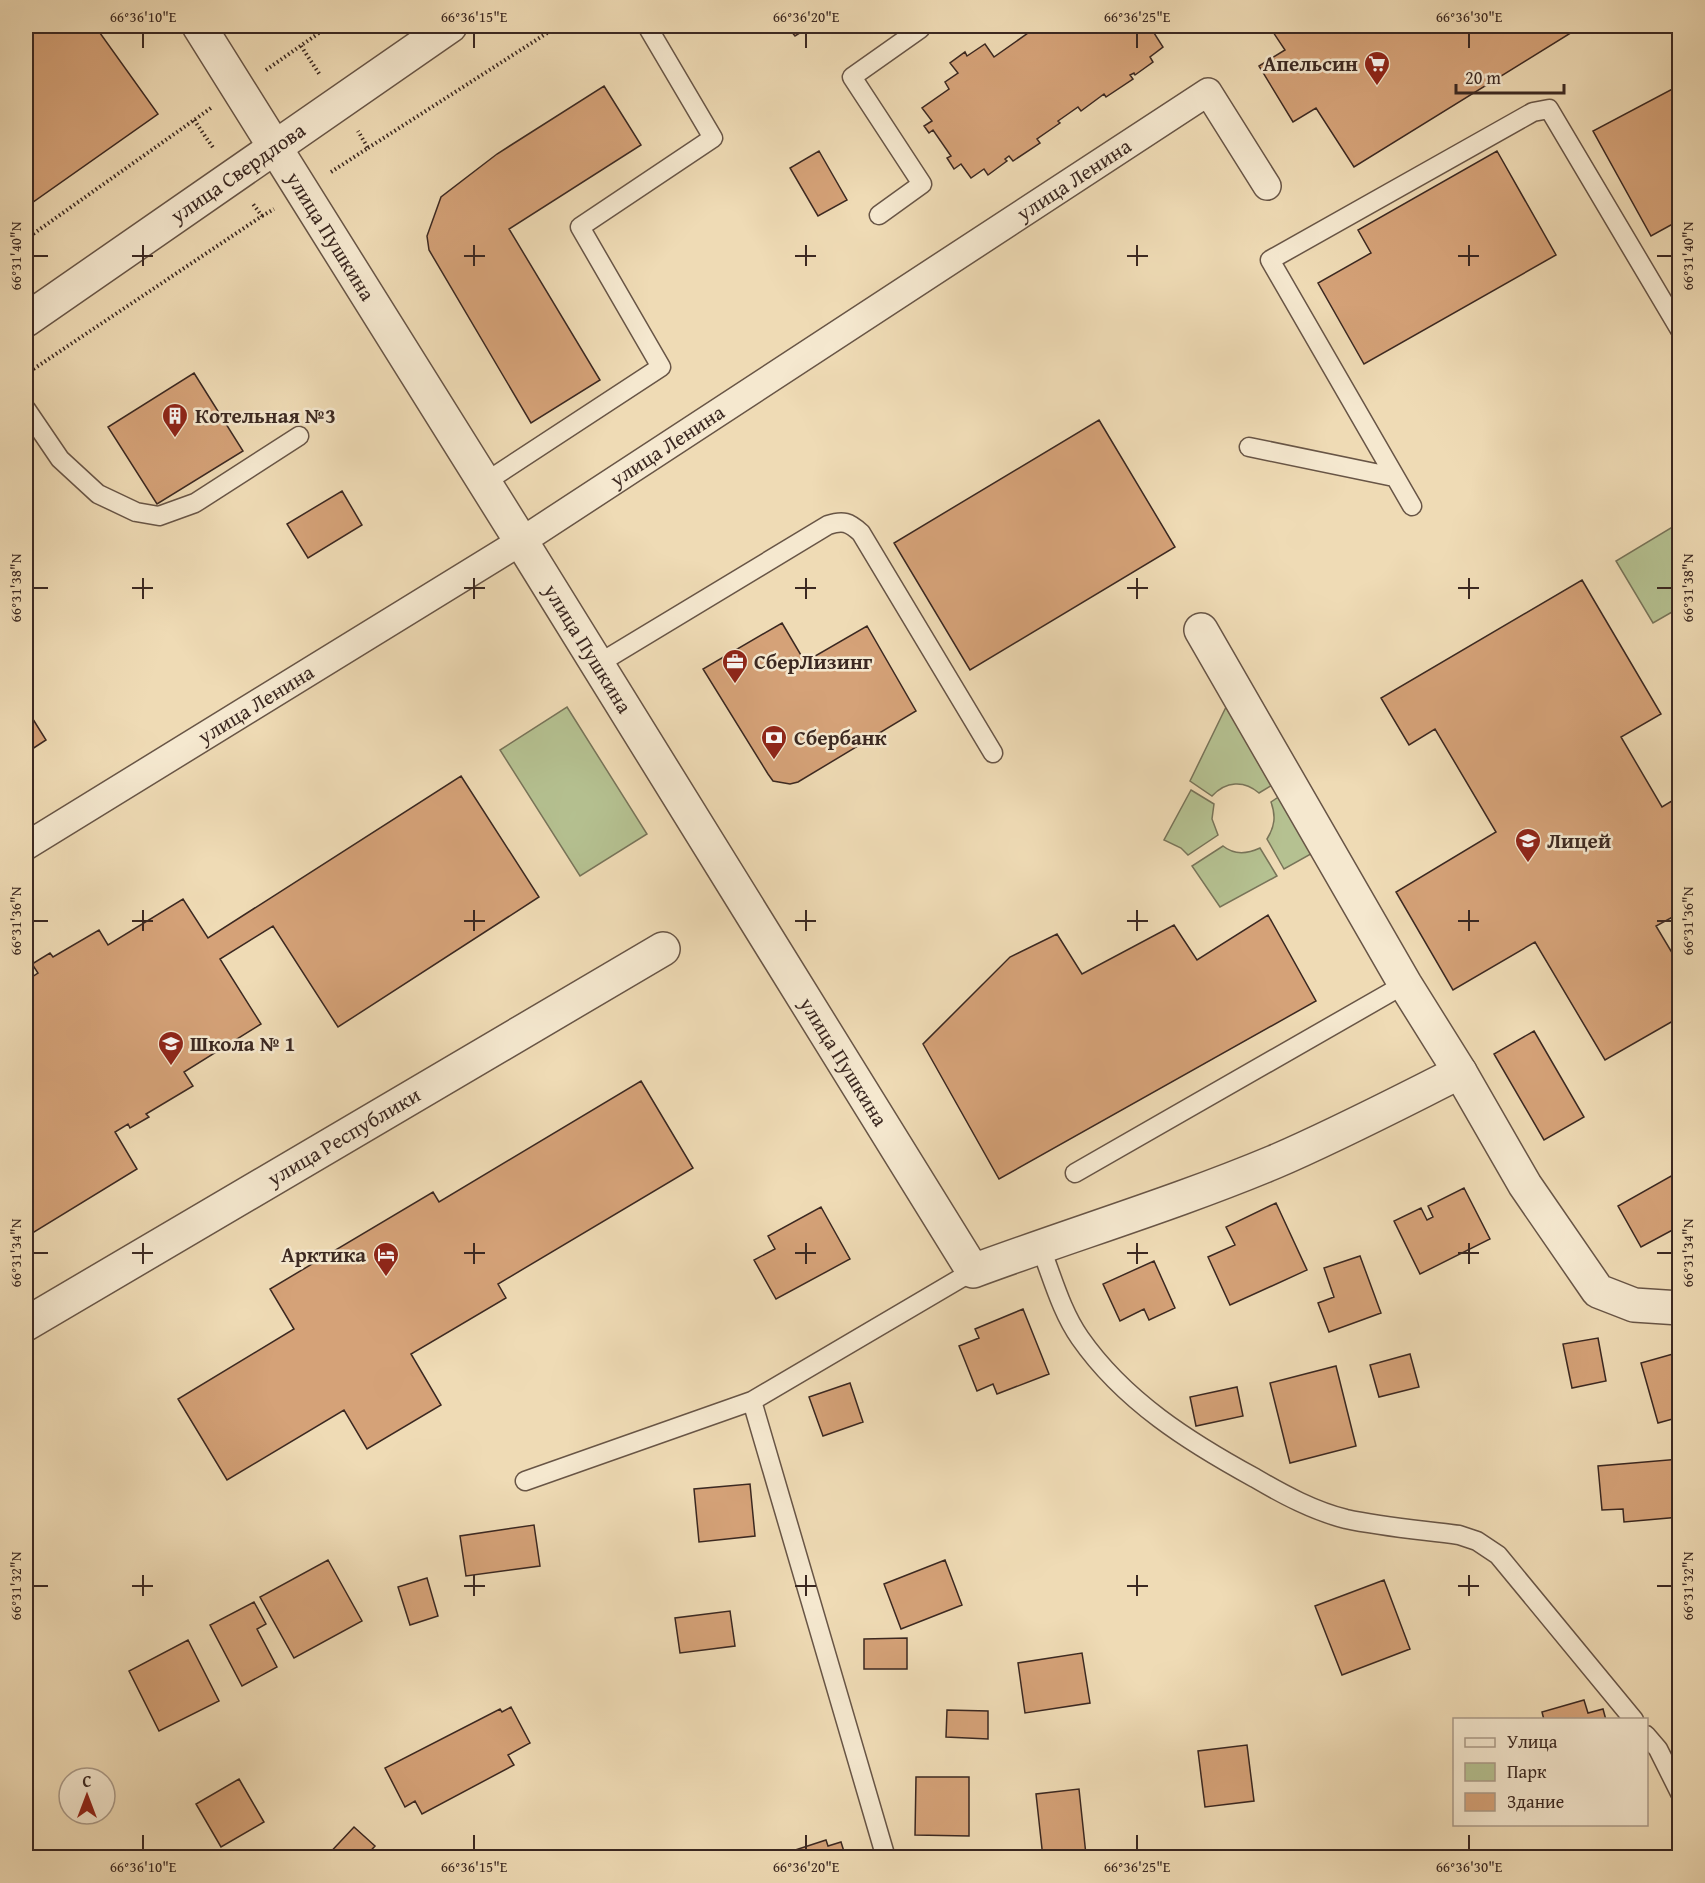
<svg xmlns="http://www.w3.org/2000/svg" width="1705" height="1883" font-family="'Gentium Book Plus',serif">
<rect width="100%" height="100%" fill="#efdbb5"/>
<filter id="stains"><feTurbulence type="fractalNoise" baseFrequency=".00333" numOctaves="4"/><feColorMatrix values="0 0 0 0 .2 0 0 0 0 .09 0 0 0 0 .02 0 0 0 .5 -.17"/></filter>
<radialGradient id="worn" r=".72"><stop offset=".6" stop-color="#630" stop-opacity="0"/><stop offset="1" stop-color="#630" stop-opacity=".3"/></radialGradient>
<path fill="#b5c191" stroke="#787459" stroke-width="1.5" d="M1679,523v85l-26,15 -37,-62z
M1227,705l47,79 -15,9c-15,-13 -33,-12 -47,3l-22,-15z
M567,707l80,127 -67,42 -80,-126z
M1191,790l23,14 -2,15 6,16 -30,20 -7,-7 -17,-8z
M1283,794l35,56 -34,19 -17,-30c8,-13 9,-23 4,-37z
M1223,846c11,9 24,8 37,2l17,28 -57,31 -28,-41z"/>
<path fill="#d5a278" stroke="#3b2821" stroke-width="1.5" d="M26,26h69l63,88 -132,93z
M787,26h24l-16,10z
M1038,26h123l1,1 -8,6 9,14 -13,10 3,5 -18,13 -1,-2 -4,2 3,4 -27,18 -2,-3 -23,17 -3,-4 -20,14 2,2 -23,16 3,4 -27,18 -4,-5 -4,3 2,2 -19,14 -4,-6 -13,9 -10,-14 -7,5 -7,-11 4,-2 -18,-26 -4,3 -5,-7 8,-5 -10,-13 27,-19 -4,-7 13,-9 -8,-10 15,-11 2,4 18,-12 9,13z
M1269,26h313l-228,141 -38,-59 -23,14 -34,-56 26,-16z
M1680,85v135l-29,16 -58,-105z
M604,86l37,59 -132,84 91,151 -69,43 -102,-173 -2,-14 14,-39 56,-43z
M819,151l28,49 -29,16 -28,-48z
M1497,151l59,104 -192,109 -46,-81 53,-30 -13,-23z
M194,373l49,78 -86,53 -49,-77z
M1099,420l76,127 -205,123 -76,-127z
M342,491l20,34 -54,33 -21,-34z
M1582,580l79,134 -40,23 41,70 18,-11v117l-24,13 24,40v51l-75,43 -70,-118 -82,48 -57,-98 100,-60 -61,-103 -26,16 -28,-47z
M782,623l23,39 62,-36 49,85 -118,71 -8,2 -17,-3 -5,-7 -65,-105z
M26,708l20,32 -20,13z
M461,776l78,121 -201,130 -65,-101 -53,33 41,65 -77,48 9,14 -47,28 3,3 -19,11 -2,-4 -13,8 22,37 -111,68v-256l12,-8 -6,-9 18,-11 3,4 46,-27 9,15 75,-46 25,39z
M1268,915l48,86 -317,178 -76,-135 87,-87 47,-23 25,40 92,-49 23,35z
M1534,1031l50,86 -40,23 -50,-86z
M641,1081l52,87 -195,116 8,14 -95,56 30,51 -74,44 -23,-39 -117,70 -49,-81 116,-70 -24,-40 163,-97 6,10z
M1680,1171v55l-39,21 -23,-41z
M1464,1188l26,51 -70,35 -26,-53 27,-13 6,12 6,-3 -5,-11z
M1276,1203l31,67 -77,35 -22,-48 27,-12 -9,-18z
M821,1207l29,52 -74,40 -22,-39 21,-11 -7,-13z
M1360,1256l21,57 -52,19 -11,-29 16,-6 -10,-29z
M1154,1261l21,47 -26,12 -5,-11 -24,12 -17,-37z
M1023,1309l26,65 -52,20 -4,-10 -16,7 -18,-45 20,-8 -4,-9z
M1598,1338l8,43 -34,7 -9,-44z
M1680,1352v65l-22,6 -17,-60z
M1410,1354l9,33 -40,10 -9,-32z
M1336,1366l20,80 -66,17 -20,-80z
M850,1383l13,39 -40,14 -14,-39z
M1237,1387l6,29 -47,10 -6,-29z
M1680,1459v58l-56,5 -1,-13 -21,1 -4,-44z
M750,1484l5,52 -56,6 -5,-53z
M534,1525l6,41 -74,10 -6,-40z
M328,1560l34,61 -68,37 -34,-61z
M945,1560l17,45 -61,24 -17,-45z
M427,1578l11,38 -28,9 -12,-38z
M1384,1580l26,69 -68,26 -27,-69z
M254,1602l12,22 -9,5 20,38 -35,19 -32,-61z
M730,1611l5,35 -55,7 -5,-35z
M907,1638v31h-43v-30z
M188,1640l31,61 -60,30 -30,-60z
M1082,1653l8,50 -65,10 -7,-50z
M1584,1700l4,13 15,-4 3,11h-62l-2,-8z
M511,1707l19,36 -22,12 6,10 -92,49 -7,-13 -10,6 -20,-39 115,-59 2,3z
M947,1710l41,1v28l-42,-2z
M1247,1745l7,56 -49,6 -7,-56z
M916,1777h53v59l-54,-1z
M239,1779l25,43 -43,25 -25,-43z
M1079,1789l7,66 -43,3 -7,-64z
M354,1827l21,19 -11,12h-39z
M826,1840l2,6 13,-4 5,16h-59l-1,-5z"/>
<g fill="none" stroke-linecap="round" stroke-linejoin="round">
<defs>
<path id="service" d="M879,215l43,-31 -70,-107 68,-48 -3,-3
M26,409l34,50 38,35 38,18 23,4 36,-13 104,-67
M1249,447l145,30
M484,483l177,-116 -81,-140 133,-89 -66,-112
M1412,506l-142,-246 263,-148 16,-3 131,221
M598,664l230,-139c15,-5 21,-3 33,8l132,220
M1075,1173l330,-189
M1040,1246c12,30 21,65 40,92 44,63 109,104 175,140 29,17 59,33 91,41 37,8 76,11 113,16l18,6 21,14 136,165
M525,1481l227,-80
M1646,1735l12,14 22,44
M886,1858l-134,-457 221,-130"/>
<g id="pedestrian">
<path id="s1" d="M26,846l502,-309 680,-445 59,94"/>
</g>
<g id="minor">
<path id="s2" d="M199,26l322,515 452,730c100,-37 203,-68 301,-109 63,-27 124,-59 186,-90"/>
<path d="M1201,630l204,354 55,88 65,113 73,106 36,14 46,3"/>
</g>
<g id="tertiary">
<path id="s3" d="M26,320l424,-294"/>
<path id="s4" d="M26,1324l637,-375"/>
</g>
</defs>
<use href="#service" stroke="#685546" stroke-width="21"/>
<use href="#pedestrian" stroke="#685546" stroke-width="30"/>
<use href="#minor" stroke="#685546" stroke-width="36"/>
<use href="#tertiary" stroke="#685546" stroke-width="36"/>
<path stroke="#3b2821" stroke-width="4" stroke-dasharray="1.5 3" stroke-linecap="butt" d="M301,46l19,29
M266,70l63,-44
M194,120l20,29
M368,148l190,-122
M331,172l37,-24 -10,-17
M262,216l12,-7
M26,239l185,-131
M26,374l236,-158 -9,-12"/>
<use href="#service" stroke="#f5e8cf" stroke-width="18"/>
<use href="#pedestrian" stroke="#f5e8cf" stroke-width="27"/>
<use href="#minor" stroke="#f5e8cf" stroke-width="33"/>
<use href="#tertiary" stroke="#f5e8cf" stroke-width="33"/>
</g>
<path fill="none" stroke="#3b2821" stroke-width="2" d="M143,33v15M474,33v15M806,33v15M1137,33v15M1469,33v15M143,245v21M474,245v21M806,245v21M1137,245v21M1469,245v21M33,256h15M132,256h21M464,256h21M795,256h21M1127,256h21M1458,256h21M1657,256h15M143,578v21M474,578v21M806,578v21M1137,578v21M1469,578v21M33,588h15M132,588h21M464,588h21M795,588h21M1127,588h21M1458,588h21M1657,588h15M143,910v21M474,910v21M806,910v21M1137,910v21M1469,910v21M33,921h15M132,921h21M464,921h21M795,921h21M1127,921h21M1458,921h21M1657,921h15M143,1243v21M474,1243v21M806,1243v21M1137,1243v21M1469,1243v21M33,1253h15M132,1253h21M464,1253h21M795,1253h21M1127,1253h21M1458,1253h21M1657,1253h15M143,1575v21M474,1575v21M806,1575v21M1137,1575v21M1469,1575v21M33,1586h15M132,1586h21M464,1586h21M795,1586h21M1127,1586h21M1458,1586h21M1657,1586h15M143,1835v15M474,1835v15M806,1835v15M1137,1835v15M1469,1835v15"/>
<defs>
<symbol id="supermarket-pin" viewBox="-11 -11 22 30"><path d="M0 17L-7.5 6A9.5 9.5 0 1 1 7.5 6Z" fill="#8f2418" stroke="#f5e8cf"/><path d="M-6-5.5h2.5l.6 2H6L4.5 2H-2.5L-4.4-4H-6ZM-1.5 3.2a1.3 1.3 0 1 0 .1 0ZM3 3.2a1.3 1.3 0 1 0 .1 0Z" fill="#fff"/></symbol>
<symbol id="building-pin" viewBox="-11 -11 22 30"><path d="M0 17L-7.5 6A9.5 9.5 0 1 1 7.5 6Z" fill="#8f2418" stroke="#f5e8cf"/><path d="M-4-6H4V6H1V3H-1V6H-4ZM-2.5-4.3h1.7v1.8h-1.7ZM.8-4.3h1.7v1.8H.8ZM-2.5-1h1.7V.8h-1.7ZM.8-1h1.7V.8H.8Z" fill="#fff"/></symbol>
<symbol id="office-pin" viewBox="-11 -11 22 30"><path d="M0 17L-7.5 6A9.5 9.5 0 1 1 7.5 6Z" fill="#8f2418" stroke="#f5e8cf"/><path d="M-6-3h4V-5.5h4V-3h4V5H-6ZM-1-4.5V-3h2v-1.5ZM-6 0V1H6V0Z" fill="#fff"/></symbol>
<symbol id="bank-pin" viewBox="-11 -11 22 30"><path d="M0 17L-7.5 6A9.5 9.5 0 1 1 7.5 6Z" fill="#8f2418" stroke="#f5e8cf"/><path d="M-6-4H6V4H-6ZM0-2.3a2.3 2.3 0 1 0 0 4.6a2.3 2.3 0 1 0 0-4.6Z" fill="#fff"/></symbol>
<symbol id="school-pin" viewBox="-11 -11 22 30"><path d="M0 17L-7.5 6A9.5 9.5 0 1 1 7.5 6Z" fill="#8f2418" stroke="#f5e8cf"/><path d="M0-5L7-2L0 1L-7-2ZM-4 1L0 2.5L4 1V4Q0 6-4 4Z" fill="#fff"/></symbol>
<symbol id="hotel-pin" viewBox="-11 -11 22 30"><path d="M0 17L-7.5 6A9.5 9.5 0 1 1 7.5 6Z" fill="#8f2418" stroke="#f5e8cf"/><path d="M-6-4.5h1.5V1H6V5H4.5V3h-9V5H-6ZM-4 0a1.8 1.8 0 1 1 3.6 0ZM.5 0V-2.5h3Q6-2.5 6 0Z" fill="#fff"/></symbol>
</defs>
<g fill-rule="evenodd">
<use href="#supermarket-pin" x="1362" y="49" width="30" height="40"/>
<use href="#building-pin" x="160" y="401" width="30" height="40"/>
<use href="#office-pin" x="720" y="647" width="30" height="40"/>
<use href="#bank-pin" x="759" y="723" width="30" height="40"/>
<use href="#school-pin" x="1513" y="826" width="30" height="40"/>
<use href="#school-pin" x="156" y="1029" width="30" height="40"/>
<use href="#hotel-pin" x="371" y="1240" width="30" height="40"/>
</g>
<g text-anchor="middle" stroke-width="5" stroke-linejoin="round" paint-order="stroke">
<g font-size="21" font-weight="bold" fill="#3b2821" stroke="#f5e8cf" text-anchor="start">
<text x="1358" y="71" text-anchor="end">Апельсин</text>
<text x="195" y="423">Котельная №3</text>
<text x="754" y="669">СберЛизинг</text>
<text x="794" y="745">Сбербанк</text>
<text x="1547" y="848">Лицей</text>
<text x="190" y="1051">Школа № 1</text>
<text x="366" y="1262" text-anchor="end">Арктика</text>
</g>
<g font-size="21" fill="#3b2821" stroke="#f5e8cf">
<text dy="7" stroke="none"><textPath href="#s3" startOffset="258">улица Свердлова</textPath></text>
<text dy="7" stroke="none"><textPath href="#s1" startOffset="1242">улица Ленина</textPath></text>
<text dy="7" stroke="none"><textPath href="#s2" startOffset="248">улица Пушкина</textPath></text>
<text dy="7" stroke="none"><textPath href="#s1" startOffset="756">улица Ленина</textPath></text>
<text dy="7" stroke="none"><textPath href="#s2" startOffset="734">улица Пушкина</textPath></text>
<text dy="7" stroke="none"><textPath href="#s1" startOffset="270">улица Ленина</textPath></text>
<text dy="7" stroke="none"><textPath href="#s2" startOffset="1220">улица Пушкина</textPath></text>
<text dy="7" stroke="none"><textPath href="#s4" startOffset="369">улица Республики</textPath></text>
</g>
</g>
<rect width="1705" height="1883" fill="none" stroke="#efdbb5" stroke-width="66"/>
<rect x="1453" y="1718" width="195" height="108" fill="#f5e8cf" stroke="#ab9b89" stroke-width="1.5"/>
<rect x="1465" y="1738" width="30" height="9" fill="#f5e8cf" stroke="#ab9b89" stroke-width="1.5"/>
<text x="1507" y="1748" font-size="18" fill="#3b2821">Улица</text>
<rect x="1465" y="1763" width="30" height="18" fill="#b5c191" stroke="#ab9b89" stroke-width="1.5"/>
<text x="1507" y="1778" font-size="18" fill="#3b2821">Парк</text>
<rect x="1465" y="1793" width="30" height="18" fill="#d5a278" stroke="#ab9b89" stroke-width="1.5"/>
<text x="1507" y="1808" font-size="18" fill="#3b2821">Здание</text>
<g transform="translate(87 1796)"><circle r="28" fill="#f5e8cf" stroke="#ab9b89" stroke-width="1.5"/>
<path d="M0-4.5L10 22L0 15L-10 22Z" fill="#8f2418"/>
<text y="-9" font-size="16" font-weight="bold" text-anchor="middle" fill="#3b2821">С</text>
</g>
<path d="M1456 84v9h108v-9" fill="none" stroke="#3b2821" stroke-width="3"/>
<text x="1465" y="84" font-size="18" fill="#3b2821" stroke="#f5e8cf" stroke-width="4.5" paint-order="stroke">20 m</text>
<rect x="33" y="33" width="1639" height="1817" fill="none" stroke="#3b2821" stroke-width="2"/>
<g font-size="15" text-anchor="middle" fill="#3b2821">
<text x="143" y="22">66°36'10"E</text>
<text x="474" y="22">66°36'15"E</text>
<text x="806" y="22">66°36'20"E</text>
<text x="1137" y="22">66°36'25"E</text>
<text x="1469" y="22">66°36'30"E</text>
<text transform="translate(16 256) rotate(-90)" y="5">66°31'40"N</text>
<text transform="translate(1688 256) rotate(-90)" y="5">66°31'40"N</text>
<text transform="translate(16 588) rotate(-90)" y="5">66°31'38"N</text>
<text transform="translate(1688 588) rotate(-90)" y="5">66°31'38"N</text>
<text transform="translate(16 921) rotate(-90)" y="5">66°31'36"N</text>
<text transform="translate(1688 921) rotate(-90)" y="5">66°31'36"N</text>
<text transform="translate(16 1253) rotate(-90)" y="5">66°31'34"N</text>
<text transform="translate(1688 1253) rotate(-90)" y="5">66°31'34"N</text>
<text transform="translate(16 1586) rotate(-90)" y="5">66°31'32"N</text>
<text transform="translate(1688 1586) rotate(-90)" y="5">66°31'32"N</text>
<text x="143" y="1872">66°36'10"E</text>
<text x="474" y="1872">66°36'15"E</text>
<text x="806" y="1872">66°36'20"E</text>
<text x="1137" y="1872">66°36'25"E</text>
<text x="1469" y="1872">66°36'30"E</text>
</g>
<rect width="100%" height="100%" filter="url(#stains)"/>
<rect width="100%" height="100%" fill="url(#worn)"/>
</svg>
